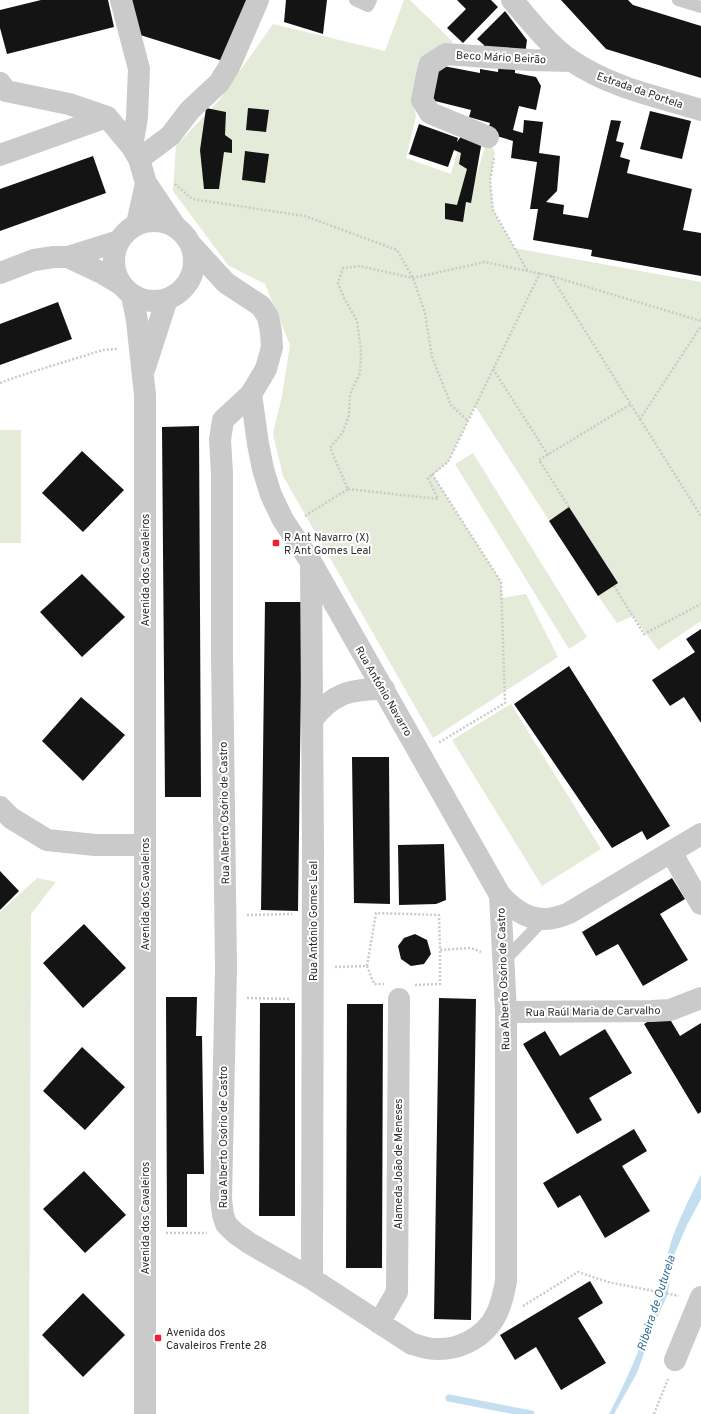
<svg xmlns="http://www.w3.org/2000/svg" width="701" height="1414" font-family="Overpass,sans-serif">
<rect width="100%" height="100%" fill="#fff"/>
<path fill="#e4ecd9" d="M404,0h6l43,42 -35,18 -5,41 3,16 -10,41 45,16 11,-39 20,6 -17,72 23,-76 7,16 -5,27 3,30 21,38 187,34v339l-43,29 -25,-34 -16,7 -19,-27 -123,-190 -27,56 -15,13 68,107 1,16 24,-4 32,63 -125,81 -150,-262 -10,-42 9,-38 8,-51 -25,-61 -37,-19 -55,-74 3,-45 44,-47 53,-75 112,27z
M0,430h21v113h-21z
M473,453l114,184 -18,12 -114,-185z
M511,704l90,145 -59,37 -90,-146z
M37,878l19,4 -25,32 -2,500h-29v-502z"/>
<path fill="#c3deee" d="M701,1175v24l-14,26 -12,28 -4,15 -2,19 -2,9 -12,27 -18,50 -23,41h-5c21,-40 38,-81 51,-124 5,-16 6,-32 11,-48 8,-23 19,-45 30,-67z"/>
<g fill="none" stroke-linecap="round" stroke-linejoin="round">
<path stroke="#c3deee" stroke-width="7" d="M449,1398l82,16"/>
</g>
<path fill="#141414" d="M41,0h67l6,27 -107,27 -7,-26v-18z
M130,0h120l-27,61 -86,-27z
M286,0h41l-4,34 -39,-12z
M457,0h34l7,7 -35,36 -16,-15 19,-19z
M561,0h67l5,5 68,21v52l-95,-29z
M505,11l22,29 -2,15 -44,-4 3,-6 -7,-6z
M499,61l16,3v9l21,4 5,9 -5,24 -17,-4 -6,24 10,3 1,-13 19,2 -4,31 21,3 -3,35 -11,11 18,3 -1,9 25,4 23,-98 10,1 -5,20 8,2 -4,14 10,3 -3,13 65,16 -9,41 18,3v43l-110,-20 1,-6 -59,-10 5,-31h-8l7,-47 -26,-4 2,-17 -26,-8 3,-10 -21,-6 2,-7 -40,-10 7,-35 42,8v-4l18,3z
M206,108l20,4 -1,23 7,5v13l-8,-1 -5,37h-15l-4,-39z
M248,108l21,2 -3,22 -20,-2z
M650,111l41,10 -9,38 -42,-10z
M419,124l39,14 -1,4 5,-7 20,6 -11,62 -5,-1 -3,20 -18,-3v-16l12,2 10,-36 -8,-5 2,-11 -7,-3 -6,17 -39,-13z
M245,151l24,3 -4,29 -23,-3z
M93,156l13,37 -106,38v-42z
M58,302l14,37 -72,26v-41z
M199,426l2,371h-36l-3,-370z
M82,451l42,39 -41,42 -41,-39z
M569,507l49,76 -20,13 -49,-75z
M82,574l43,43 -43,40 -42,-45z
M265,602h37l-4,309 -37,-1z
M701,629v94l-17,-26 -14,9 -18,-26 43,-28 -9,-13z
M569,666l101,160 -23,14 -5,-9 -30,17 -98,-144z
M81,697l44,38 -42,46 -41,-40z
M352,757h37l1,147 -36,-1z
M444,844l2,56 -10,4 -37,1 -1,-60z
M0,871l19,20 -19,19z
M672,878l13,21 -25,15 28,46 -45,26 -25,-42 -22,12 -14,-24z
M84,924l42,44 -43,40 -40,-45z
M415,934l12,6 4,14 -7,10 -13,2 -10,-7 -3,-13 6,-8z
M166,997h31l-1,39h6l2,138h-17v53h-20z
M439,998l37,1 -5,321 -37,-1z
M260,1003h35v213h-36z
M347,1004h36l-1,264h-36z
M665,1011l15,25 21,-13v89l-3,2 -54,-90z
M605,1029l27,44 -43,25 13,22 -25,14 -54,-90 22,-13 15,25z
M82,1047l43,40 -40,43 -42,-39z
M634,1129l13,22 -25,15 28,45 -45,27 -25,-43 -22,13 -15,-25z
M84,1171l42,44 -41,38 -42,-44z
M590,1281l13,22 -25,15 28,45 -45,27 -25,-43 -21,13 -15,-25z
M83,1293l42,42 -42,42 -41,-42z"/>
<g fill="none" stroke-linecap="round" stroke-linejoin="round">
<path stroke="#cacaca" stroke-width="2.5" stroke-dasharray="2 2" stroke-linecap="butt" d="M494,158l-4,22 3,30 34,60
M175,184l17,15 113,17 92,34 16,28 12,35 7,44 19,48 17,16
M551,276l89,143 61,-93
M493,369l55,86
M0,383l19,-7 84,-26 15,-1
M640,419l61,97
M432,474l69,108 4,121 -67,40
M348,489l90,10 -10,-21 20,-16 92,-189
M569,507l-30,-47 92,-56
M305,516l43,-27 -18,-41 13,-16 6,-17 1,-21 10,-21 1,-22 -4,-30 -13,-23 -6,-15 5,-15 16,-2 54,12 72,-16 66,14 150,45
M614,586l30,48 57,-30
M247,915l45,-1
M367,966l9,-53 63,2 1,35 31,-2 10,4
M335,967l32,-1 7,18h10
M415,985l25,-1v-34
M247,998l43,1
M166,1233h41
M523,1306l55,-34 30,10 71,14
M654,1414l14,-35"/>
<path stroke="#cacaca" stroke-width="12" d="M355,0l13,6 3,-6
M678,0l23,7
M504,961l40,-42"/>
<path stroke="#cacaca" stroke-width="22" d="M121,0l18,69 -2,48 -5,30
M512,0c19,21 36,45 60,61 38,26 86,36 129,49
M0,83l6,8 63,13 38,13 25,30 7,12 7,24 29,43
M488,137l-58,-24 -8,-13 7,-35 17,-11 83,6 42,1
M0,155l107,-38
M139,159l31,-23 20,-26 29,-27 10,-16 29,-67
M137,224l9,-41
M68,257l34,16 20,12
M0,273l34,-13 20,-3h14l51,-16
M251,394l-28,26 -3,20 2,33v182l4,313 -5,231 2,16 3,9 9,9 14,10 63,36 100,65c5,1 10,3 15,4 28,5 58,-9 70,-35 5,-10 7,-21 9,-32v-269l-6,-117
M311,562l2,288 -1,429
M312,720c21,-27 38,-31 72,-31
M0,807l11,11 36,22 48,5h50
M671,852l30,52
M506,1012l146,-1 18,-1 31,-12
M379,1323l18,-31 2,-293
M675,1360l26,-63"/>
<path stroke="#cacaca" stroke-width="22" d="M114 261a40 40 0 1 1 80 0a40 40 0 1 1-80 0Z
M192,246l34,37 35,23 7,11 3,15 1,15 -6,22 -15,25 7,50 5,25 8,26 12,25 28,42 189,333c20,22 40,31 69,18l132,-79
M132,295l5,26 8,74v1019
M145,367l22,-68"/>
</g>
<g fill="#f42030" stroke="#fff" stroke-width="1.5">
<rect x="272" y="539" width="8" height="8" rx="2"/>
<rect x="154" y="1334" width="8" height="8" rx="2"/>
</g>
<g text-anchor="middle" stroke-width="4" stroke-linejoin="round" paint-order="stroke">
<g font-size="11" fill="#2d2d2d" stroke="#fff">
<text transform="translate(501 57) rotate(3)" y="4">Beco Mário Beirão</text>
<text transform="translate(640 90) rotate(19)" y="4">Estrada da Portela</text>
<text transform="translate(145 570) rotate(-90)" y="4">Avenida dos Cavaleiros</text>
<text transform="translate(384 691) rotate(60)" y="4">Rua António Navarro</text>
<text transform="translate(224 813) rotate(-91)" y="4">Rua Alberto Osório de Castro</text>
<text transform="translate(145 894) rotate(-90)" y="4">Avenida dos Cavaleiros</text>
<text transform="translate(313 921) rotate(-90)" y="4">Rua António Gomes Leal</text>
<text transform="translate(503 979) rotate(-92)" y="4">Rua Alberto Osório de Castro</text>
<text transform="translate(593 1011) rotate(-1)" y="4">Rua Raúl Maria de Carvalho</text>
<text transform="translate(223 1137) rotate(-90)" y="4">Rua Alberto Osório de Castro</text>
<text transform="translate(398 1164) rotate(-90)" y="4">Alameda João de Meneses</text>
<text transform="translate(145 1218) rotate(-90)" y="4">Avenida dos Cavaleiros</text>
</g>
<g font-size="11" fill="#2d2d2d" stroke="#fff" text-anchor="start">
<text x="284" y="541">R Ant Navarro (X)<tspan x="284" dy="13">R Ant Gomes Leal</tspan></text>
<text x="166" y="1336">Avenida dos<tspan x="166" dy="13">Cavaleiros Frente 28</tspan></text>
</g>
<g font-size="12" font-style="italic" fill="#357196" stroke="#fff">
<text transform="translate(656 1303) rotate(-72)" y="4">Ribeira de Outurela</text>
</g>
</g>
</svg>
